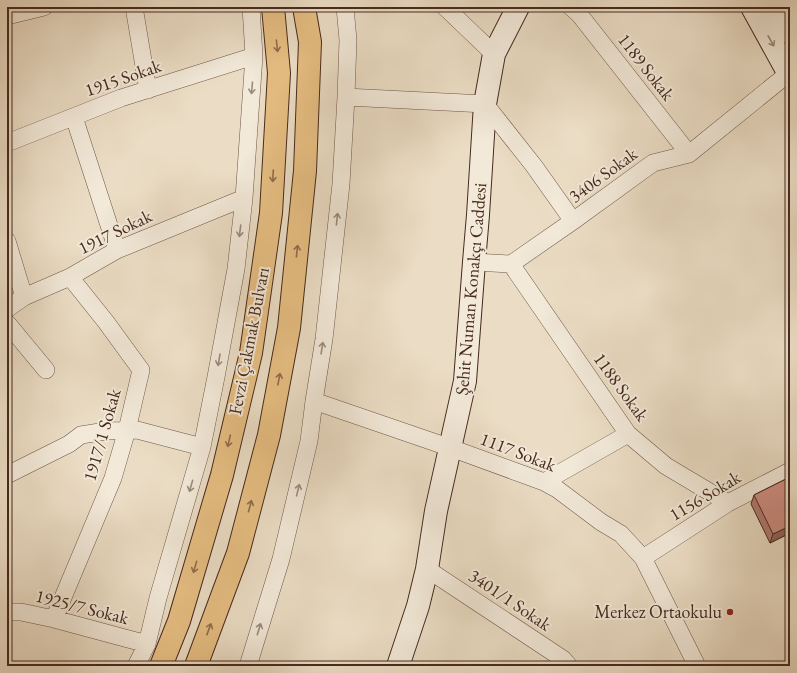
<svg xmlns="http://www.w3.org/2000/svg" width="797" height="673" font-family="'EB Garamond',serif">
<rect width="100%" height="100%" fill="#ebddc5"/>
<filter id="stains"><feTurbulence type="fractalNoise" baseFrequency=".005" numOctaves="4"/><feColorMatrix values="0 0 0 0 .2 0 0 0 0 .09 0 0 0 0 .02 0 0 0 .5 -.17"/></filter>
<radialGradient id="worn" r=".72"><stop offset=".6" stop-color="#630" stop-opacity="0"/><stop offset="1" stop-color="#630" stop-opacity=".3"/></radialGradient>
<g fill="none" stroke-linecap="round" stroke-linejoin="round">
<defs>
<path id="street" d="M134,7l14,83
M445,7l49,47
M571,7l8,7 110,140
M7,16l37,-9
M346,97l139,7 49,62 39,55
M74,117l43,133
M7,143l114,-45 133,-42
M7,241l17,56
M474,262l37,2 62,-43 80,-58 36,-9 100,-81
M511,264l117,170 38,32 62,37
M7,309l17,-12 46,-20 47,-27 127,-52
M7,323l39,47
M314,401l137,47 93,34 13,7 44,33 20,12 22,24 54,108
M7,475l62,-31 12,-9 25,-4 31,-1 65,17
M544,482l84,-48
M643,558l85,-55 62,-32
M427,569l136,90 6,7
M7,612h14l33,7 93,25
M54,619l59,-141 14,-48 14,-60 -35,-48 -36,-45
M136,666l11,-22 11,-46 44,-151 14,-70 20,-108 8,-71 10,-142 -3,-49
M248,666l33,-107 28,-118 5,-40 10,-62 17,-155 5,-87 2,-57 -3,-33"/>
<path id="secondary" d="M752,7l38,69
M771,7l15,19 4,7
M398,666l20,-60 9,-37 9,-58 29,-130 9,-119 4,-47 7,-111 9,-50 24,-47"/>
<path id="primary" d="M161,666l18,-45 43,-146 29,-122 20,-140 8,-140 -6,-66
M196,666l42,-113 31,-118 20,-107 16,-157 5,-129 -6,-35"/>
</defs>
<use href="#street" stroke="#6f5748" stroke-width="18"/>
<use href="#secondary" stroke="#462a1e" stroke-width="24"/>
<use href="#primary" stroke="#462a1e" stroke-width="24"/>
<use href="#street" stroke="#f2e9d9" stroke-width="17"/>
<use href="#secondary" stroke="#f2e9d9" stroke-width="22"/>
<use href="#primary" stroke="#e6be82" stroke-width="22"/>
</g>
<path fill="#b17970" stroke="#462a1e" d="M790,477v56l-20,10 -19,-39 3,-9z"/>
<path fill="#90635b" stroke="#462a1e" d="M790,526v7l-20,10 3,-9z"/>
<path fill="#ce8d82" stroke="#462a1e" d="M790,477v49l-17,8 -19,-39z"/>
<defs><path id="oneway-shaft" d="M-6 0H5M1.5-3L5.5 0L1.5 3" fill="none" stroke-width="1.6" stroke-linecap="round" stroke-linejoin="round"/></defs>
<g stroke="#9c8a7c">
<use href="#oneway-shaft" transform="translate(771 41) rotate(61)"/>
<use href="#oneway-shaft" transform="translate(252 88) rotate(95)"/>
<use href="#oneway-shaft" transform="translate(337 219) rotate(-84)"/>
<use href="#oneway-shaft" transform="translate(240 231) rotate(97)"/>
<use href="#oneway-shaft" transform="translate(322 348) rotate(-81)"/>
<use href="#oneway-shaft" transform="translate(219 360) rotate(100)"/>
<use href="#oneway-shaft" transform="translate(191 486) rotate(106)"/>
<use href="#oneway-shaft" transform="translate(298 490) rotate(-76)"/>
<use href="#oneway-shaft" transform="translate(259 629) rotate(-73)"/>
</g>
<g stroke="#8e6d4b">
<use href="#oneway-shaft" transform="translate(277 46) rotate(84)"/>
<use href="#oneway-shaft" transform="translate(273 176) rotate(93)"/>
<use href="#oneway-shaft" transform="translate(297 251) rotate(-84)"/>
<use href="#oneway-shaft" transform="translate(279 379) rotate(-79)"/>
<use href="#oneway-shaft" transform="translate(229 441) rotate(103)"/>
<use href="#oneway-shaft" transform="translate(250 506) rotate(-75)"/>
<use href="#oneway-shaft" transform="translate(195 567) rotate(106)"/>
<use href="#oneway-shaft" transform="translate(209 629) rotate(-70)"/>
</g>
<circle fill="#8f2418" stroke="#f2e9d9" stroke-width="1.5" cx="730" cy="612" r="4"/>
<g text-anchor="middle" stroke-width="4" stroke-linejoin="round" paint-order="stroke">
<g font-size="18" fill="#462a1e" stroke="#f2e9d9">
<text transform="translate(646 67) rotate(52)" y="6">1189 Sokak</text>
<text transform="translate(123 78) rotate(-19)" y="6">1915 Sokak</text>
<text transform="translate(603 175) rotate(-36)" y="6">3406 Sokak</text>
<text transform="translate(115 232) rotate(-26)" y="6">1917 Sokak</text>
<text transform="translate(471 289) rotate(-85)" y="6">Şehit Numan Konakçı Caddesi</text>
<text transform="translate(249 341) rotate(-79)" y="6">Fevzi Çakmak Bulvarı</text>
<text transform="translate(621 387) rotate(54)" y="6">1188 Sokak</text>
<text transform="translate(102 435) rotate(-74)" y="6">1917/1 Sokak</text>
<text transform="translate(518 452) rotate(21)" y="6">1117 Sokak</text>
<text transform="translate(705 496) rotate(-31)" y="6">1156 Sokak</text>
<text transform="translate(510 600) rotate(34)" y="6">3401/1 Sokak</text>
<text transform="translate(82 607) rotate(14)" y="6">1925/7 Sokak</text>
</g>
<g font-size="18" fill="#462a1e" stroke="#f2e9d9" text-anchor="end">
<text x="722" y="618">Merkez Ortaokulu</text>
</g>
</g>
<rect width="797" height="673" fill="none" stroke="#ebddc5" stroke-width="24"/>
<rect x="8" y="8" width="781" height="657" fill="none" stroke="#462a1e" stroke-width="2"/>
<rect x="12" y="12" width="773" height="649" fill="none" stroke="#462a1e"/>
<rect width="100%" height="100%" filter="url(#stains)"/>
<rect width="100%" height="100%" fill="url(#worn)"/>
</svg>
